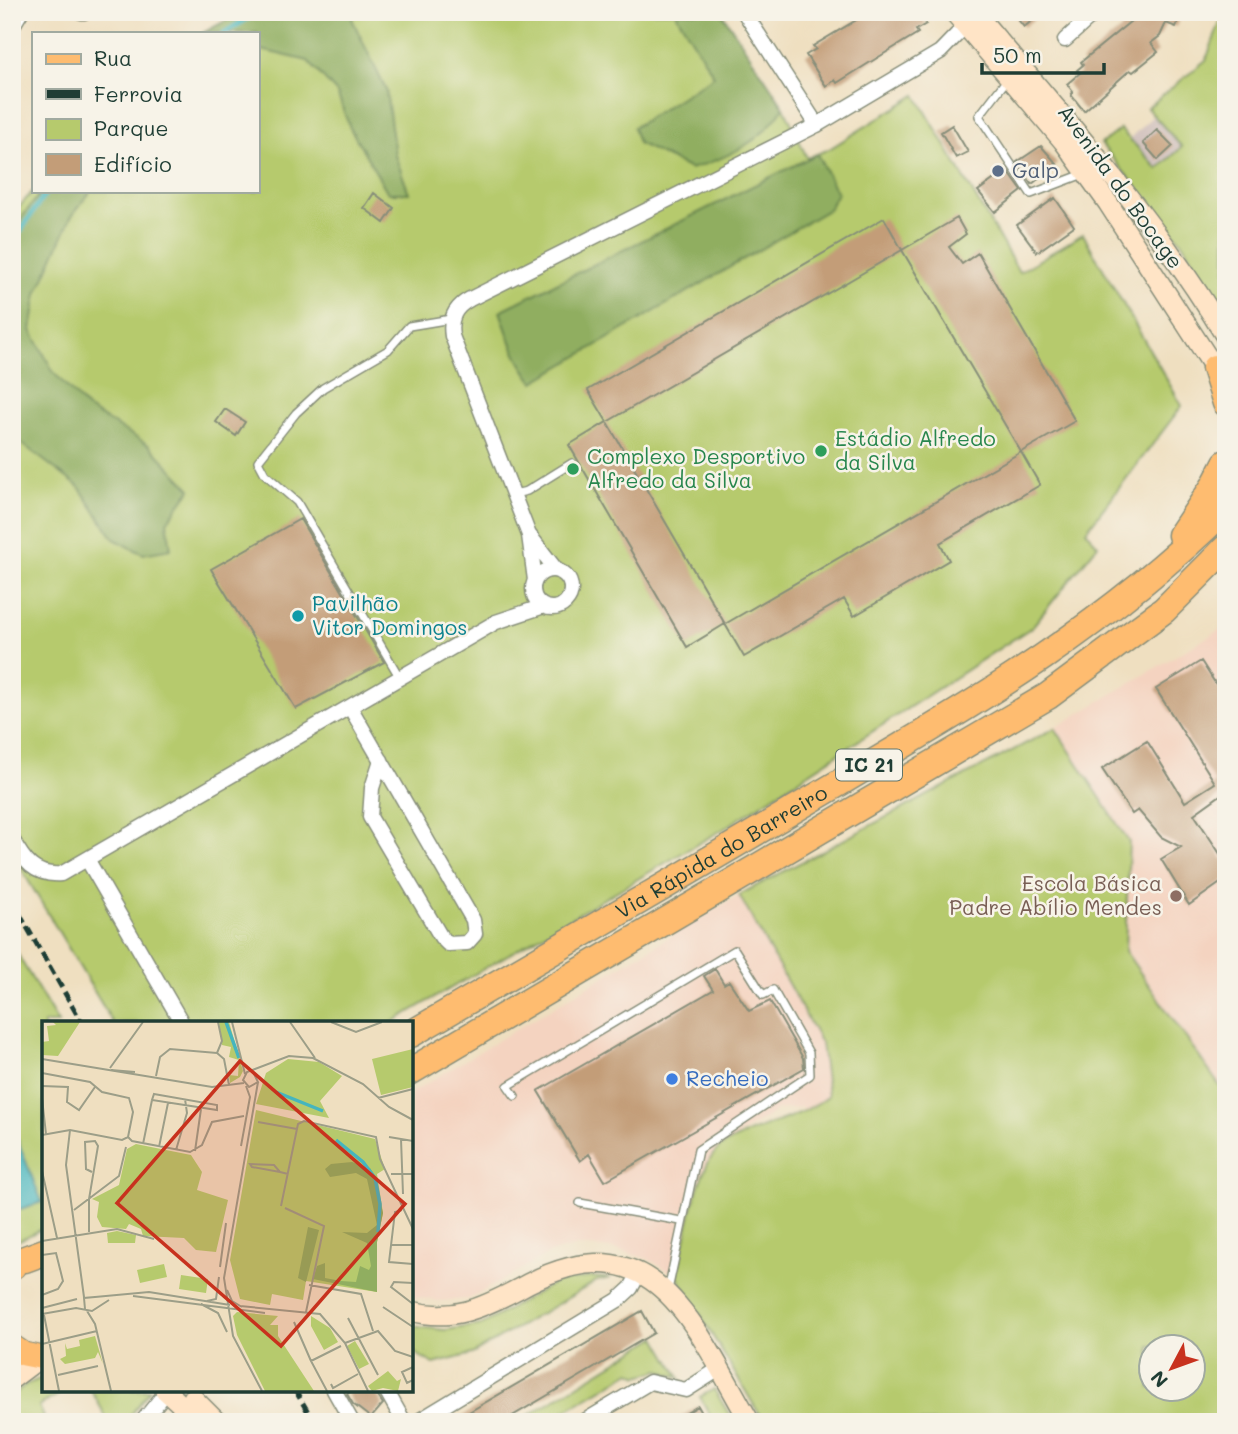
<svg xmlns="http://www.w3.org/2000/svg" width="1238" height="1434" font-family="Mali,sans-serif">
<rect width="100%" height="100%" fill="#f7f3e8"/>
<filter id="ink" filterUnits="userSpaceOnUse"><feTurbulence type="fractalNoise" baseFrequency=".0143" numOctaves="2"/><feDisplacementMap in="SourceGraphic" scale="14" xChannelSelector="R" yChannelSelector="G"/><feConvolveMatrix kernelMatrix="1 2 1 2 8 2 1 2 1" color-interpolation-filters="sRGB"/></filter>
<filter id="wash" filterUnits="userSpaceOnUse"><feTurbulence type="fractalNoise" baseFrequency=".00686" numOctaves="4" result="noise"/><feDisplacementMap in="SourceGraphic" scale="28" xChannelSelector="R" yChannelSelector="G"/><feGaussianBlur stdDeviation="1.57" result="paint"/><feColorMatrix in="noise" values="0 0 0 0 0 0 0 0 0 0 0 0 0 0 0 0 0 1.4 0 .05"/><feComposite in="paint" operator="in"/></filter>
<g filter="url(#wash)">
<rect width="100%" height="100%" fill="#efdfc0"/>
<path fill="#f4d3c0" d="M1226,626v469l-101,-144 4,-109 -74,-114z
M739,895l82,148 7,53 -23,17 -4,-6 -24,3 -57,37 -16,22 -27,107 -29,-17 -34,-10 -37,-3 -27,7 -81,46 -31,2 -27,-4v-204z"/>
<path fill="#d0c0bc" d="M1153,116l29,30 -24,23 -29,-30z"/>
<path fill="#b6ca6d" stroke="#6a8450" stroke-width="2" fill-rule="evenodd" d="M242,12h479l63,95 23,51 22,-9 87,-54 103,177 64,-38 99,172 -96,125 12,14 -66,82 -307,201 -334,195h-278l-100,-168 13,-7 -14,-24v-609l21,-24h224v-158h-54z
M1224,12h2v299l-43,-67 -82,-100 19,-15 38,40 24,-22 -35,-39 59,-48z
M1055,728l74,114 -4,109 101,144v327h-462l-87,-146c8,-30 19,-114 45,-130 34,-21 74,-25 106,-50l-7,-53 -82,-148zM1150,1346h42v42h-42z
M12,945l46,78h-14v205l-32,16z
M592,1277l18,1 -13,3 -125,73 -38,10 -23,-13v-25l34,4 36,-5 75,-43z
M656,1337l24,41 -20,-8 -21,6 -8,-4 -85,50h-28z
M44,1377v13h22l-27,16 5,11 -8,5h-24v-26l13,-11z
M714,1389l20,33h-20l-14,-25z
M91,1390h59l-25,32h-16z"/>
<path fill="#90ae60" stroke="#58764a" stroke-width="2" d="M242,12h113l-3,7 34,71 9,65 14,38h-21l-38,-65 -13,-35 -29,-32 -51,-12v-16h-54z
M675,12h46l63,95c-22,35 -56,51 -94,62l-52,-26 -5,-15 81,-52z
M817,154l20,39 -8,16 -295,173c-18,-22 -25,-44 -34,-71z
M42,191h49l-20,26 -34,77 -6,36 23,43 34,36 61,36 42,44 -24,33 4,27 -28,5 -29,-15 -35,-52 -62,-47 -5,-15v-195z"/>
<path fill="#45b5be" stroke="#327979" stroke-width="2" d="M12,1126l30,76 -28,9 -2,-4z"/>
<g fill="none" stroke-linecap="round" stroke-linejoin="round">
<path stroke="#45b5be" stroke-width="5" d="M224,33l31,-19
M12,244l35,-53"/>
</g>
<g id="blocks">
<path fill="#c39d78" d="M870,12h48l8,12 -10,6 2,3 -41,25 -40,25 -2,-3 -9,6 -20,-31 10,-6 -3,-3z
M1012,12h31l-19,15z
M1142,12h40l-6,15 -10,-4 -6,13 -9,7 7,9 -25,20 -3,-2 -46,41 -13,-16 2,-3 -6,-8 13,-11 -3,-3 6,-5 -2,-3z
M952,125l16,27 -12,6 -15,-26z
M1157,130l16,16 -15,14 -15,-17z
M1041,146l16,18 -25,20 -15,-22z
M1007,170l15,21 -27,21 -17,-21z
M374,193l20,15 -10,15 -20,-15z
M1055,198l19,28 -37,26 -20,-27z
M884,218l18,32 -295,172 -19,-32z
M957,218l9,16 -17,13 13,17 16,-11 97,168 -54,31 -119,-202z
M225,409l20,13 -9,14 -20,-14z
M607,422l118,202 -38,23 -118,-202z
M1021,452l19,33 -100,58 9,17 -95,56 -10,-17 -100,58 -19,-33z
M300,519l84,143 -88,47 -85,-140z
M1201,661l25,39v100l-4,-6 -28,20 32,49v16l-37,26 -28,-46 20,-12 -20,-10 -23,-27 -6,4 -30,-45 45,-28 38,61 30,-19 -59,-94z
M715,969l9,15 5,-3 20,30 21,-10 33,57 1,10 -199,113 -16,-27 -9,7 -42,-70 175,-101 -9,-14z
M642,1311l12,22 -152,89h-50z
M351,1390h23l9,14 -12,14 -18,-14 -6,-10z
M698,1406l9,16h-35z"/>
</g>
</g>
<g filter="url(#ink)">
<use href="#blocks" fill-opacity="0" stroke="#878e7a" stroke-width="2"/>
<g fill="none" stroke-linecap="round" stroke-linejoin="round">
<defs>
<path id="lane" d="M1009,77l-30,39 52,78 55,-21
M514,494l13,-3 45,-28
M400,678l-103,-176 -32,-28 -7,-13 38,-48 27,-25 65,-38 21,-24 42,-7
M515,1096l-7,-10 227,-136 28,45 10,-5 36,63 1,22 -112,75 -30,140
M580,1203l101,18"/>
<path id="street" d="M81,12h4
M744,12l73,113
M12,27l9,-15
M1065,40l31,-28
M530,536l27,35
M533 589a19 19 0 1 1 38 0a19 19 0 1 1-38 0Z
M535,580l-6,-45 -77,-199c-3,-18 3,-29 18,-37l347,-174 123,-73 30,-31
M350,707l123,213 2,14 -8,9 -19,1 -7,-7 -71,-120 2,-29 9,-28
M12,839c12,22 22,37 49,35l435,-252 48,-16
M87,859l95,164
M334,1390l18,32
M386,1390l18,32
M142,1422l25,-31
M417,1422l201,-122 13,-12 8,-15
M583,1422l67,-40 36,8 33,-21"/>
<path id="secondary" d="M954,12l110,130 44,61 113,175
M974,12c89,104 181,207 252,325
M411,1311c41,11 71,-3 107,-22 135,-76 174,33 232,133
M12,1379l28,-21
M165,1390l35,32
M193,1398l24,24"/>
<path id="primary" d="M12,1267h2
M12,1346l12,8 20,4"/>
<g id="highway">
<path d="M1215,368l11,35"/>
<path d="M1181,535l33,-49 12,-23"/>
<path id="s1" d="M411,1034c136,-79 271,-158 406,-238 149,-88 285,-165 409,-288"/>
<path d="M411,1071l637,-375 116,-86 62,-62"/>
<path d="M25,1259l19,-7"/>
</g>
</defs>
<use href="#lane" stroke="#878e7a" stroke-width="10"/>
<use href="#street" stroke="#878e7a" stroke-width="17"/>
<use href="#secondary" stroke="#878e7a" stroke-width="22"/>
<use href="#primary" stroke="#878e7a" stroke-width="25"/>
<use href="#highway" stroke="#878e7a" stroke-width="29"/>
<use href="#lane" stroke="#fff" stroke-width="7"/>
<use href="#street" stroke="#fff" stroke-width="14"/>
<use href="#secondary" stroke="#ffe4c6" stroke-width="19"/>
<use href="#primary" stroke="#febc70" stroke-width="23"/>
<use href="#highway" stroke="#febc70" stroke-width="26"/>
<path stroke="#1f3d34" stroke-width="5" stroke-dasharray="10 5" stroke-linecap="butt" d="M12,901l70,122
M295,1390l19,32"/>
</g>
</g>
<circle fill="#5c6f8a" stroke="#f7f3e8" stroke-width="2.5" cx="998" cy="171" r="7"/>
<g fill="#2e9e5b" stroke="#f7f3e8" stroke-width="2.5">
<circle cx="821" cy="451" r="7"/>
<circle cx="573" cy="469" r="7"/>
</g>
<circle fill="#0f9aa8" stroke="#f7f3e8" stroke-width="2.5" cx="298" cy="616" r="7"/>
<circle fill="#8d6e63" stroke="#f7f3e8" stroke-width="2.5" cx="1176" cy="896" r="7"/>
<circle fill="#3f7fe0" stroke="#f7f3e8" stroke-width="2.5" cx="672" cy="1079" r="7"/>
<g text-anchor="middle" stroke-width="5" stroke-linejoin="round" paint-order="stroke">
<rect fill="#f7f3e8" stroke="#60746a" stroke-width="2" x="836" y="749.5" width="66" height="31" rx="5"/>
<g font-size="19" font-weight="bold" fill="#1f3d34">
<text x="869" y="772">IC 21</text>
</g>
<g font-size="21" fill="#4e5e75" stroke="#f7f3e8" text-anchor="start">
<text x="1012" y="178">Galp</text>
</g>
<g font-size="21" fill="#1f3d34" stroke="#f7f3e8">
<text transform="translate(1120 187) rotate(54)" y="7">Avenida do Bocage</text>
<text dy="7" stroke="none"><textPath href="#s1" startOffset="360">Via Rápida do Barreiro</textPath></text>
</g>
<g font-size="21" fill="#27864d" stroke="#f7f3e8" text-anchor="start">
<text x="835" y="446">Estádio Alfredo<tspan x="835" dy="24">da Silva</tspan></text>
<text x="587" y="464">Complexo Desportivo<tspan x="587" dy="24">Alfredo da Silva</tspan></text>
</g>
<g font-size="21" fill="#0d838f" stroke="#f7f3e8" text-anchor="start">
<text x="312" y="611">Pavilhão<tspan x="312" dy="24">Vitor Domingos</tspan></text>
</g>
<g font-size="21" fill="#785e54" stroke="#f7f3e8" text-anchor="end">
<text x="1162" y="891">Escola Básica<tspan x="1162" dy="24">Padre Abílio Mendes</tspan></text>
</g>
<g font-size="21" fill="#366cbe" stroke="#f7f3e8" text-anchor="start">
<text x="686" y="1086">Recheio</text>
</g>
</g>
<g transform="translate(42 1021)">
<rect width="371" height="371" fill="#efdfc0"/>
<path d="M11,1h27l-22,34 -16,-1v-13l7,-1 -2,-15 9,-1zM177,1h10l14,49 -3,6 -10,6 -1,-8 9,1 1,-16 -10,-3 2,-10 -9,-2zM371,28v38l-32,8 -9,-36zM246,38l31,3 23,14 -22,25 9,17 -73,-14 10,-31zM214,89l119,29 10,30 -8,5 6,39 -6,29v50l-71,-11 -3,19 -31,-6 -2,11 -30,-6 -10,-39zM94,123l55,11 11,17 -5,18 31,10 -12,52 -20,-2 -12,-12 -41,-2 -2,-7 -12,-5 -3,5 -24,-2 -5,-10 2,-15 -7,-3 27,-14 8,-36zM75,210l19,4 -1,8h-27l-1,-10zM122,243l3,13 -27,6 -3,-13zM139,254l27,4 -2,14 -27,-4zM195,291l41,4 -8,9h8v11l36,55h-49l-28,-56 -4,-19zM269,295l19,12 8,14 -14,8 -13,-24zM53,315l8,28 -5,-12 -3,6 -30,6 -5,-5 6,-3 -1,-13 2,6 13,-3 -1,-6zM313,320l14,23 -10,5 -12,-23zM346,350l9,10 4,-2 -3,12 -15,-3 -11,3 -4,-5z" fill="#b6ca6d"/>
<path d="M310,141l18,6 4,6 9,39 -6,29v50l-64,-13 4,-13 8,-3v15l16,3 15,1 4,-16 9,4 2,-4 -4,-23 -25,-11 25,1 10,-8 -10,-46 -11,-6 -26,4 -5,-8 6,-5zM266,206l11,3 -13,52 -8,-4z" fill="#90ae60"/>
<path fill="none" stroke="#45b5be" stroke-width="3.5" d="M184,1l13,36M234,71l47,19M294,119l27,22 12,16 5,26 -2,28"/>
<path fill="none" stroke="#9c9e88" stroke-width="2" d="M190,1l13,52M248,1l25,36M289,1l25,10 26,-10M175,32l7,6 5,26M175,32l5,-12 -4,-19M0,38l170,28 32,-4M68,47l33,-46M69,49l24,2M211,51l5,10 -9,5 -6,-7 4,-8 42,-16 24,2 50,26 26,23 24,13M0,52l48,9 12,10 27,6 4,14 -5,25M114,55l4,-19 10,-8 47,4M216,61l-34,196 9,58 29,55M0,65l26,1 -1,15 12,8 16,-23M112,73l63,11v5l-65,-10zM0,77l4,36M336,77l35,-9M216,101l39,7M28,109l-4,35 18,132M0,114l28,-5 52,10 6,-3 4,4 58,11 12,-7 10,-23 32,-6M347,116l24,4M359,118l2,55M101,123l9,-44M199,125l9,-49 -4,-11M117,126l9,-44M134,129l11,-37 -2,-14M153,130l6,-42M0,150l15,67M238,151l-6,-7 -24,-1 2,3 28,5 8,2M349,153h22M239,185l17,-82 6,-3 72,16 4,22 33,70M243,187l39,18 -18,86M32,189l45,-34 7,-29M360,189l-7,2 -6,50 24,2M47,211v-33l9,-53 -3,-5 -10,1 1,27 6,3M0,220l75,-12 37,10M349,224h22M0,234l14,-2 7,28 -5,8 -16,6M178,246l6,-44M371,262l-19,-1 -3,5 22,17M267,264l52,9 12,37M185,269l5,11 10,6M91,275l132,17M53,276l54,-5 81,13M165,280l9,-2 3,-22M159,283l17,9 9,19M198,285l80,8 25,29 23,48M341,286l30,20M0,287l35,-9M43,288l-1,-11 11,-1M45,290l8,13 16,67M0,293l34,-6 16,3 17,-11M2,294l15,76M306,297l30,57M252,301l17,39M303,322l33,-12 17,20 18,6M0,323l55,-13M371,346l-11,5 5,11 6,-3M16,354l40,-9M289,363l2,4 25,-14M285,370l-16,-30 30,-15"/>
<path fill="#c8321e" fill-opacity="0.15" stroke="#c8321e" stroke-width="3.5" d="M198,40l165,143 -124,142 -164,-143z"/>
<rect width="371" height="371" fill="none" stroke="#1f3d34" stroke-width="3.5"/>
</g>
<rect width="1238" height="1434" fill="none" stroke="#f7f3e8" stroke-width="42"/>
<rect x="32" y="32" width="228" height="161" fill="#f7f3e8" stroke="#a1aaa0" stroke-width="2"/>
<rect x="46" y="54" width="35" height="10" fill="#febc70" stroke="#a1aaa0" stroke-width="2"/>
<text x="94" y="66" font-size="21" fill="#1f3d34">Rua</text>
<rect x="46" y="89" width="35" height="10" fill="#1f3d34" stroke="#a1aaa0" stroke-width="2"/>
<text x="94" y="102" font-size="21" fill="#1f3d34">Ferrovia</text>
<rect x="46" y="119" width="35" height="21" fill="#b6ca6d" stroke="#a1aaa0" stroke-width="2"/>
<text x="94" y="136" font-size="21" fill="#1f3d34">Parque</text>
<rect x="46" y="154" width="35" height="21" fill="#c39d78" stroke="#a1aaa0" stroke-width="2"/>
<text x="94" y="172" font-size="21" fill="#1f3d34">Edifício</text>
<g transform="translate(1172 1368) rotate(229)"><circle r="33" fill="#f7f3e8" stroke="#a1aaa0" stroke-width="2"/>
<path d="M0-5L12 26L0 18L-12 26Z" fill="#c8321e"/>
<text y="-10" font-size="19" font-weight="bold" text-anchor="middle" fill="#1f3d34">N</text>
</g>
<path d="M982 63v10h122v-10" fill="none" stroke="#1f3d34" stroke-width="3.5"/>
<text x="993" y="63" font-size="21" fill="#1f3d34" stroke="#f7f3e8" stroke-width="5" paint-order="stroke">50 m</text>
</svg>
